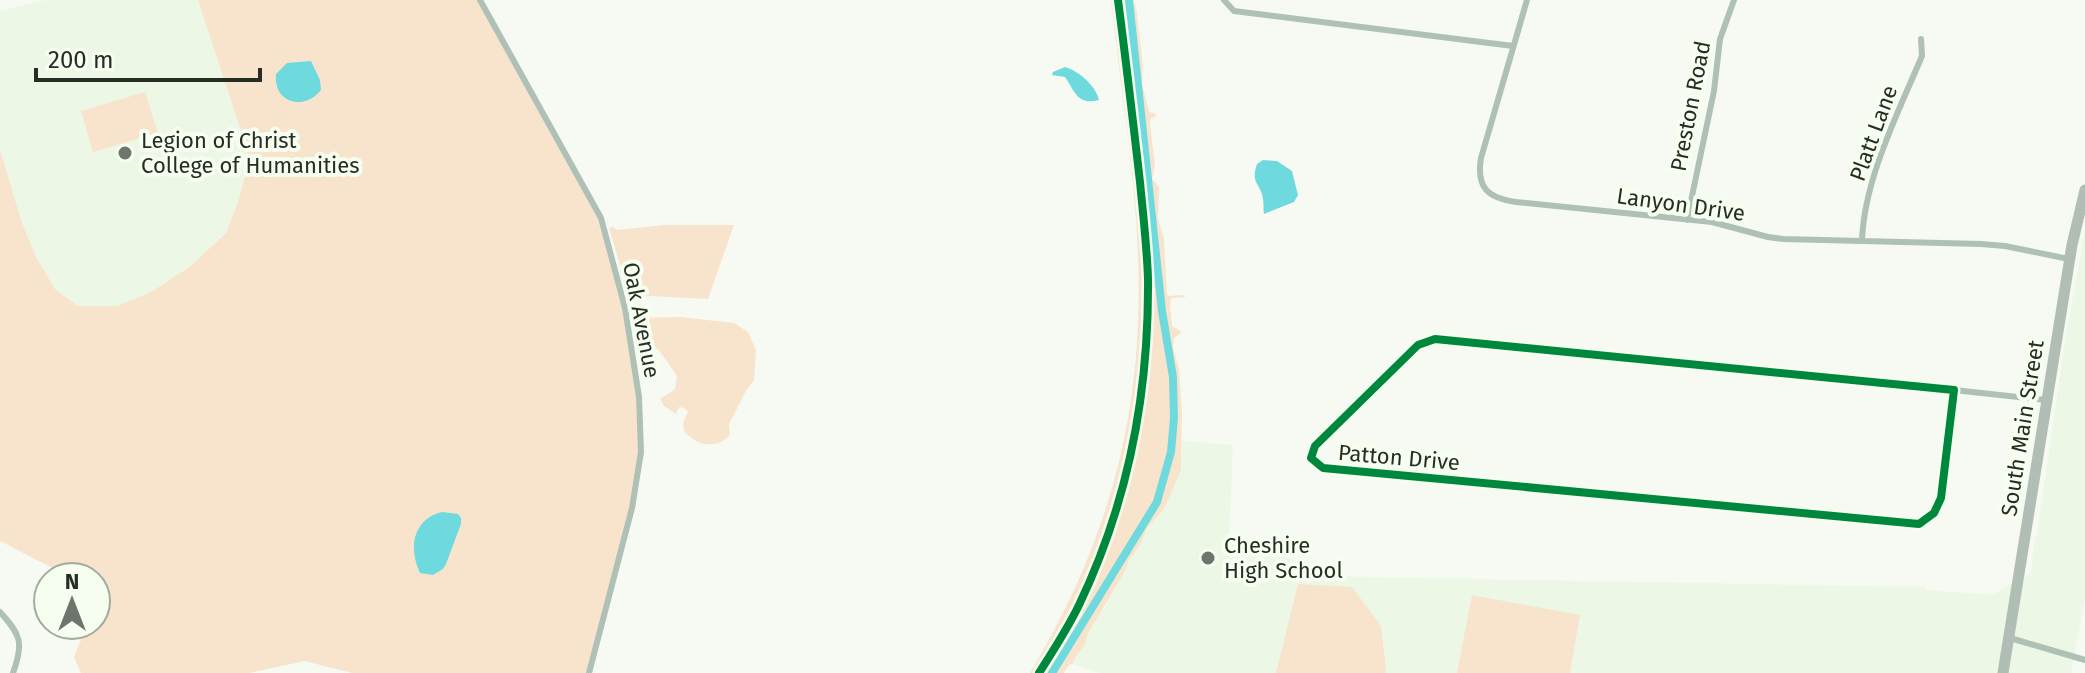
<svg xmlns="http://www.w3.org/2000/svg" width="2085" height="673" font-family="'Fira Sans',sans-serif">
<rect width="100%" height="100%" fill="#f6faf2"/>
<path fill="#ecf7e5" d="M46,0h152l52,157 -12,45 -12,30 -38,36 -37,24 -34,14h-39l-23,-17 -19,-32 -15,-37 -21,-71v-138z
M2085,232v366l-14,75h-971l-27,-9v-3l13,-20 10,-21 8,-11 25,-49 11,-15 7,-17 17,-19 13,-32 5,-22v-14l51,4 -4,93 102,35 23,4 571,10 1,3 67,5 13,-9 25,-12 3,-31 4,-15 28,-193z"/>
<path fill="#f8e4cd" d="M198,0h282l121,218 24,90 14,89 2,55 -9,56 -43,165h-237l-47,-12 -56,12h-168l-7,-16 13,-32h9v-24l3,-8 -3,-3v-13h-26l-70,-36v-392l21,71 15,37 19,32 23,17h39l34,-14 37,-24 38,-35 12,-31 12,-44z
M1111,0h22l3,7 7,59 -1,18 6,24 2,4 6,2 -1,3 -4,1 -1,6 5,41 -3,14 7,8 -1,32 6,19 3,56 1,2 14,-1 4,2 -15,1 -1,6 2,22 9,5 -1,3 -6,4 -1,10 6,21 3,44 -1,57 -17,39 -17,19 -7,17 -11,15 -3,9 -38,65 -3,10 -12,17v3l-4,1 -5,8h-34c80,-134 114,-261 108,-418 -3,-85 -18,-171 -27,-255z
M145,92l13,41 -65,19 -12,-41z
M665,225h69l-26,74 -79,-4 -20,-67 5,-1 2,3z
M680,317l54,6 14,9 8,18 -2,30 -8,11 -17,33 1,11c-14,15 -33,11 -46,-4l-1,-8 5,-11 -4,-4 -5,-1 -3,7 -12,-8 -4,-7 15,-10 2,-13 -18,-26 -19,-12 -6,-20z
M1298,584l54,3 29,39 5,41 -1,6h-109z
M1472,595l108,20 -10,58h-113z"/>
<path fill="#6fdade" d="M311,61l9,19 1,10c-16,21 -48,14 -45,-16l11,-11z
M1065,67c14,4 31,19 34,33 -22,6 -24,-9 -34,-23l-13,-2 1,-3z
M1263,160l14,1 15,10 6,24 -4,7 -30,12c-1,-5 0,-10 -1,-15 -2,-16 -13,-14 -6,-35z
M442,512l16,2 3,4v6l-15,40 -3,5 -10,6 -13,-2c-12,-25 -7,-54 22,-61z"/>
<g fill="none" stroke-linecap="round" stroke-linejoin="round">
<path stroke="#6fdade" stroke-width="8" d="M1052,673l105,-171 14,-50 3,-34 -1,-41 -11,-66 -33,-311"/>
<path stroke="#afc0b6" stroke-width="6" d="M480,0l121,218 24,90 14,89 2,55 -9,56 -43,165
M1224,0l10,11 279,35
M1527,0l-46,158c-5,30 7,40 35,44l196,20 56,15 15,2 198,5 24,2 64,13
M1687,220l27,-129 6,-52 14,-39
M1862,241c2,-62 36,-128 60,-185l-1,-17
M1435,339l519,51 -13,108 -7,15 -15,11 -596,-56 -12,-10 4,-12 103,-101z
M1954,390l92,10
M0,612c21,23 24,31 13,61
M2010,638l75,22"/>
<path stroke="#b0beb6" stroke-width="11" d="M2003,673l69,-428 13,-55"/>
<defs>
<path id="cycleway" d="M1435,339l519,51 -13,108 -7,15 -15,11 -596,-56 -12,-10 4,-12 103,-101z
M1039,673c14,-22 29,-45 40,-68 49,-102 70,-214 69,-326 -1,-32 -5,-65 -8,-97 -7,-61 -14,-121 -22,-182"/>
</defs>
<use href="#cycleway" stroke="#f5feef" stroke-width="13"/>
<use href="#cycleway" stroke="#00873e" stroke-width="8"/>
</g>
<g fill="#6f746d" stroke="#f5feef" stroke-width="3">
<circle cx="125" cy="153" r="8"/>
<circle cx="1208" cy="558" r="8"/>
</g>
<g text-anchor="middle" stroke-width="8" stroke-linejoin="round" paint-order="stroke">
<g font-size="22" fill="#272c25" stroke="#f5feef">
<text transform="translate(1690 106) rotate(-79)" y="8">Preston Road</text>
<text transform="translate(1873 133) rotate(-70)" y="8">Platt Lane</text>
<text transform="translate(1681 204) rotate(8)" y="8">Lanyon Drive</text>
<text transform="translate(642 320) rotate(79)" y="8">Oak Avenue</text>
<text transform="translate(2022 428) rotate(-81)" y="8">South Main Street</text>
<text transform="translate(1399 457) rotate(5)" y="8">Patton Drive</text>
</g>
<g font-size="22" fill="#272c25" stroke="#f5feef" text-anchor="start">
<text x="141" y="148">Legion of Christ<tspan x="141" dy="25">College of Humanities</tspan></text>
<text x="1224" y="553">Cheshire<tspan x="1224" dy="25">High School</tspan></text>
</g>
</g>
<g transform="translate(72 601)"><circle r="38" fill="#f5feef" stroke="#a3aa9e" stroke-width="2"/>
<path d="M0-6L14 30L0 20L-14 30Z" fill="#6f746d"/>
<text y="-12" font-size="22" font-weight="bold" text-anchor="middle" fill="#272c25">N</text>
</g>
<path d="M36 68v12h224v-12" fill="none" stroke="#272c25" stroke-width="4"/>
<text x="48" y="68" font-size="24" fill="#272c25" stroke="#f5feef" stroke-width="6" paint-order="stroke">200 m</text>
</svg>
